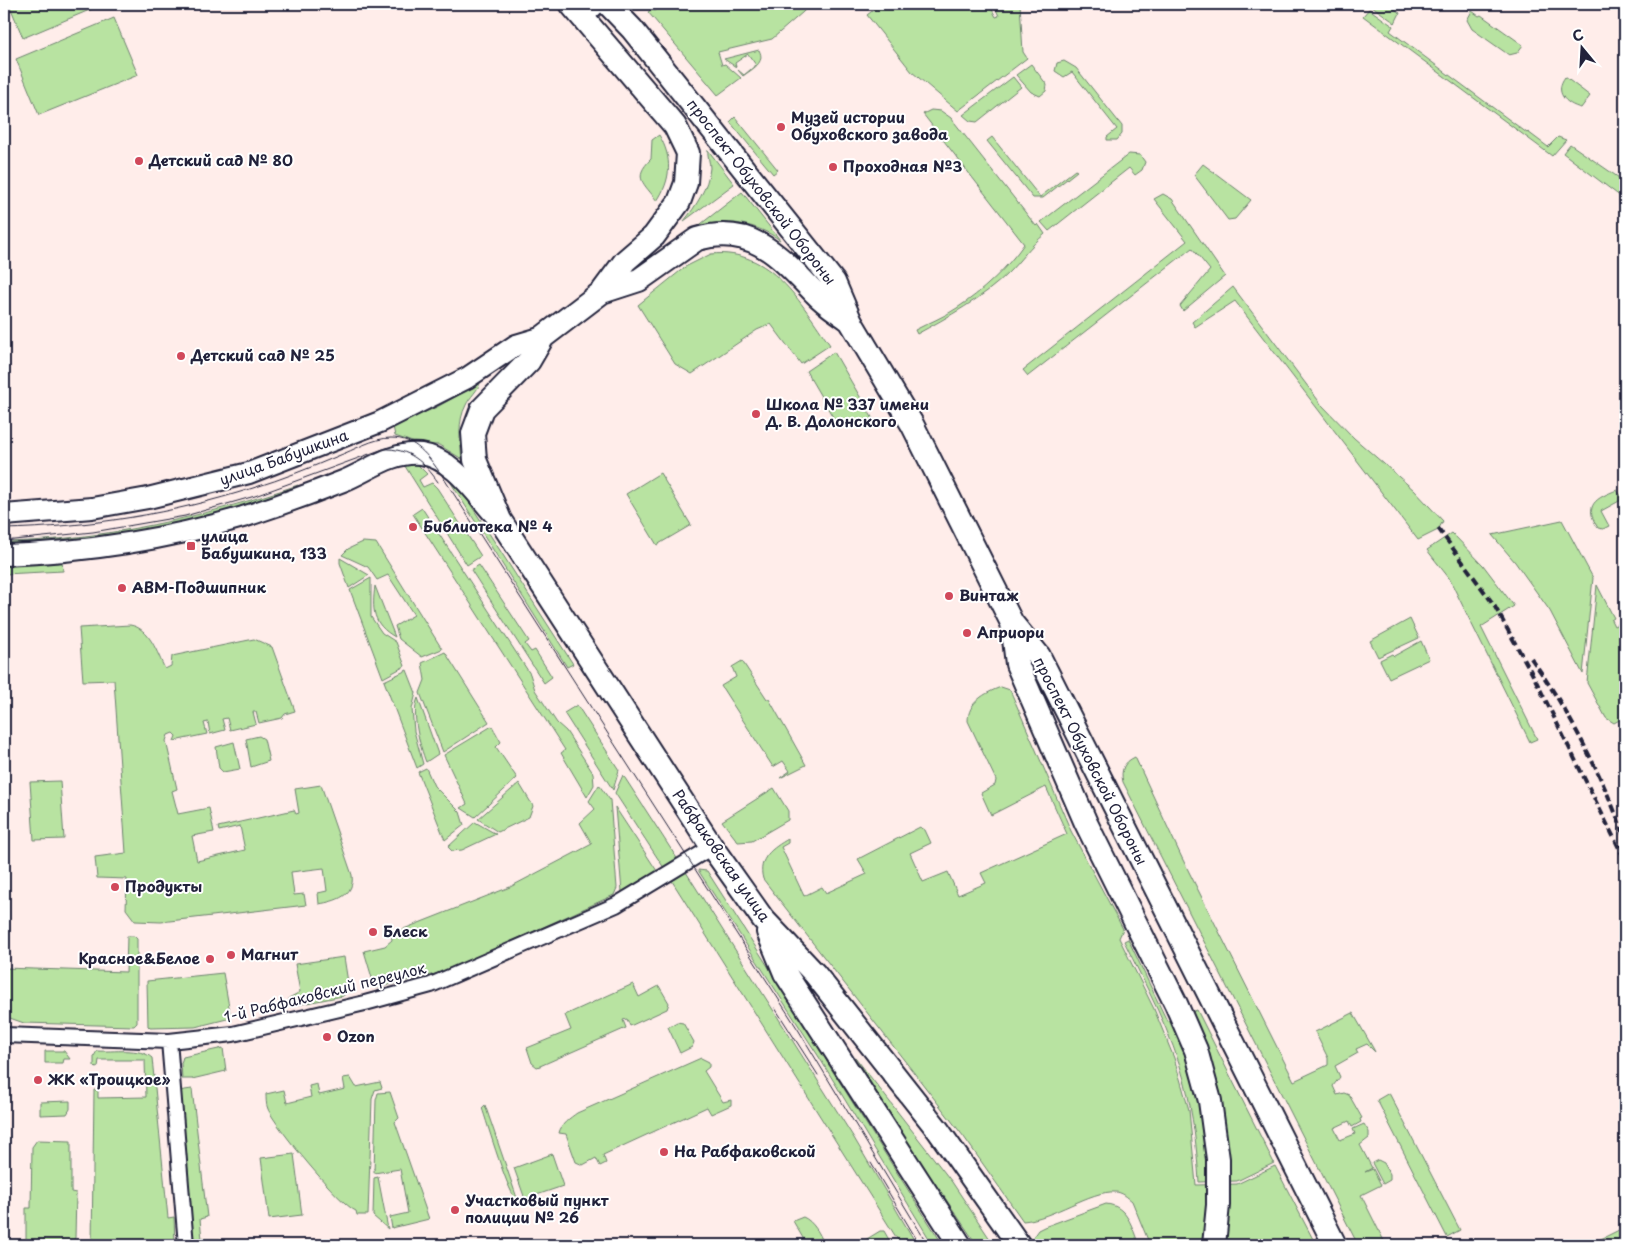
<svg xmlns="http://www.w3.org/2000/svg" width="1629" height="1249" font-family="'Playpen Sans',sans-serif">
<rect width="100%" height="100%" fill="#ffedea"/>
<filter id="ink" filterUnits="userSpaceOnUse"><feTurbulence type="fractalNoise" baseFrequency=".02" numOctaves="2"/><feDisplacementMap in="SourceGraphic" scale="10" xChannelSelector="R" yChannelSelector="G"/><feConvolveMatrix kernelMatrix="1 2 1 2 8 2 1 2 1" color-interpolation-filters="sRGB"/></filter>
<g filter="url(#ink)">
<path fill="#b8e3a1" stroke="#6d826e" d="M9,4h89l1,2 -76,32z
M664,4h146l-7,8 -31,27 -54,13 4,13 3,-1 16,14 -23,17 -70,-83 4,-3 3,2z
M881,4h108l7,13 3,-1 -5,-11 2,-1h24l3,48 4,6 -69,53 -46,-39 -45,-57z
M1375,4h13l12,9 -5,10 -23,-17z
M1369,9l24,17 -3,5 137,102 1,-1 20,15 10,-10 8,3 -14,16 -189,-140z
M1472,11l7,5 2,-1 42,30 -6,8 -8,2 -37,-26 -5,-9z
M114,18l24,57 -99,40 -23,-56z
M759,50c7,13 -7,19 -16,26l-5,-6 6,5 12,-10 -8,-11 -13,9 1,4 -12,-8z
M1064,61l12,7 46,58v8l-5,6h-10v-3l10,-8 -45,-57 -8,5 -9,-6 2,-8z
M1031,64l16,21 -1,6 -6,5 -9,-4 -15,-17z
M1013,77l8,10 -44,35 -7,-1 -7,-6z
M1565,77l25,19 -9,12c-16,-4 -27,-16 -16,-31z
M931,110l10,1 10,7 85,108 2,-2 7,10c-15,12 -24,26 -37,39 -23,24 -62,45 -91,61l-2,-4c13,-7 29,-13 42,-22 25,-16 50,-40 67,-64l-101,-130z
M735,117l43,53 -5,4 -43,-52z
M659,135c14,23 12,45 -2,66 -13,-18 -25,-23 -6,-42l1,-19z
M992,137l48,60 35,-27 2,1 -34,27h-10l-46,-57z
M1570,144l55,38v18l-62,-47z
M708,150l26,34 -50,37c12,-15 24,-33 26,-53 0,-6 -3,-13 -2,-18z
M1129,154l11,1 5,7 -3,8 -7,5 -6,-7 -80,63 -8,-9z
M1203,164l48,36 -16,19 -7,1 -34,-45z
M742,192l38,48c-24,-17 -55,-22 -83,-13z
M1163,194l9,5 53,77 -42,35 -3,-5 30,-36 -18,-22 -164,128 -5,-6 164,-129 -33,-42z
M711,254c60,-6 89,48 119,91l-29,19 -30,-40 -14,6 -65,44 -17,-10 -37,-59 47,-38z
M1233,287l88,117 33,34 60,52 29,31 -5,9 -20,10 -183,-239 -40,26 -3,-5z
M834,352l43,74h-33l-7,-2 -31,-53z
M480,383c-1,6 -11,15 -14,22 -9,17 -6,36 -4,54l-23,-14 -21,-1 -23,-8 -2,-10 44,-19z
M403,463l15,2 9,9 -8,6 4,7 9,-4 5,5 44,68 -14,9z
M660,473l31,52 -34,20 -31,-51z
M446,475l12,10 115,179 -6,3z
M298,485l-1,5 -52,18 -117,28 -124,11v-5c101,-2 199,-25 294,-57z
M1617,490l6,9 -22,12 8,15 -6,3 -5,-1c-15,-23 -2,-30 19,-38z
M422,508l108,166 5,16 22,33 9,8 27,42 1,12 -7,12 -26,-44 4,-3 -152,-236z
M1562,520l31,58 -10,96 -33,-63 -35,-49 -23,-27z
M1452,533l31,32 31,41 -33,21 56,112 -7,3 -81,-164 -22,-28z
M363,542l13,1 66,106 -20,8 -23,-18 -4,-13 19,-11 -26,-40 -11,5 -9,-13 -26,-12 6,-6z
M340,558l29,17 -20,13 -9,-25z
M62,561l1,10 -59,3v-10z
M479,565l50,76 -4,3 6,8 4,-2 17,27 -8,6 -73,-113z
M371,578v39l11,16 14,9 9,24 -22,12 -33,-88z
M1597,585l17,33 -3,2 3,6 4,-2 7,15v78l-11,6 -8,-5 -19,-35z
M375,586l20,51c-23,-13 -23,-28 -20,-51z
M1410,619l9,19 -41,19 -8,-16z
M130,625c20,3 27,28 35,44l6,-3 1,-10 82,-17 18,8 23,64 -10,3 -3,4 -23,5 -3,-11h-3l3,12 -26,6 -3,-12 -5,1 3,11 -15,4 -2,-12 -4,1 3,11 -33,7 2,-5 -3,-3 -5,2 -2,6 11,48 -5,2 6,23 31,-6 5,24 -22,4 5,25 48,-11 -5,-24 -21,5 -1,-4 76,-17 2,4 3,-1 -4,-24 26,-4 31,90c3,21 -16,26 -33,29l-1,-11 9,-2 -3,-23 -33,4 3,23 10,-1 2,11 -145,17 -26,-1 -9,-12 1,-30 -30,-1 -2,-21 31,-4 -12,-173 -31,1 -4,-53z
M1421,641l8,18 -40,19 -9,-18 12,-6 2,2z
M445,652l44,70 -46,30 -23,-59 5,-13 -3,-17z
M742,661l25,38h2l37,66 -26,13 10,-7 -7,-10 -10,6 -52,-81 15,-9 -4,-10z
M407,670l9,23 -4,16 2,22 9,33 -6,4 -33,-87z
M1001,687l9,3 61,141 52,98 -4,9 35,71 20,49 15,52 7,75 41,-1 38,-18 41,79h-166l-18,-44c-5,-4 -10,-9 -17,-9 -24,-2 -63,27 -92,29l-59,-84 -201,-258c-6,-21 10,-31 25,-40v4l-7,4 23,49 18,-9 4,6 41,-19 -9,-15 62,-32 5,3 6,13 -21,10 13,29 25,-10 10,23 28,-12 -5,-10 86,-39 -21,-47 -55,28 -10,-22 14,-8 1,-5 -28,-59c0,-19 17,-28 33,-34z
M418,698l20,56 -12,8c-6,-15 -15,-49 -8,-64z
M577,705l42,65 -6,20 -49,-77z
M492,726l9,16 -5,5 21,31 -42,39 -14,-9 6,-4 -23,-49z
M259,736l5,3 5,22 -18,6 -5,-28z
M234,742l6,27 -17,3 -4,-4 -3,-21z
M1135,757l47,101 112,223 34,-16v-7l-13,-26 38,-19 20,35 2,4 -8,-8 -11,5 2,4 -23,13 5,11 -7,9 4,9 7,-2 5,2 13,23 -2,1 1,3 -9,5 -3,-6 -15,7 6,12 15,-6 -2,-5 11,-5 5,8v6l-9,7 12,23 -7,4 8,-3 8,16 -20,10 25,50h-28l-235,-463c-3,-12 1,-20 12,-25z
M426,768l8,18 26,26 4,13 -19,15 -27,-68z
M623,775l55,85 -14,8 -49,-75z
M60,781l4,58 -30,1 -4,-58z
M519,783l14,23 -4,11 -31,15 -20,-13z
M599,785l11,15 7,88 -3,7 -170,77 -69,16 -11,-37 21,-5 7,-6 -1,-6 119,-47 82,-43 -12,-21 15,-14 -6,-8z
M774,788l14,23v9l-36,21 -14,1 -16,-21z
M615,807l42,64 -35,21z
M475,822l21,12 -34,16 -10,1 -4,-4z
M698,870l9,1 117,183 3,8 116,183h-10l-114,-188z
M686,872l168,266 63,107h-16l-229,-364z
M127,936h7l3,3v84l-3,3 -110,-3 -20,-7v-48l122,4z
M1128,939l39,82 30,-11 77,153 -37,18 -38,1c-2,-34 -6,-67 -14,-99 -13,-50 -39,-96 -61,-142z
M344,957l5,32 -6,7 -52,10 -2,-8 11,-6 -5,-28z
M223,973l8,45 -36,9 -45,1 -2,-2 -1,-45z
M633,984l6,13 20,-11 10,17 -2,6 -37,17 -3,-7 -4,1 3,8 -86,38 -3,1 -5,-4 -5,-15 44,-18 -6,-15z
M677,1022l6,1 11,19 -2,5 -12,6 -12,-26z
M223,1048l3,23 -34,8h-10l-1,-16 2,-6z
M45,1051h19l6,8h-6l-1,4h-18z
M97,1051c16,1 43,-4 55,7l16,160 6,-1 1,28h-83l2,-155h4v8l48,-1 -1,-37h-46l-1,7 -2,1 -2,-2v-10z
M855,1057l97,125 42,63h-17l-66,-97z
M701,1058l8,4v5l-5,4 19,31 8,-2v5l-20,9 -4,-7 -104,48 3,8 -6,3 -4,-8 -13,7 -7,-3 -10,-28 -7,-1c2,-9 11,-15 18,-20z
M350,1077l6,10 24,-5 2,6 -7,2 -3,9 -4,116h-11l-1,-4c-16,-6 -81,-85 -88,-102 -2,-4 -2,-11 -2,-15l18,-4 3,13 24,-6 -2,-11 8,-2 2,11 26,-6 -2,-11z
M192,1089l15,128 -7,2 2,20h18l1,6h-27l-16,-154z
M390,1092l9,26 -4,4 34,97 -37,9 -2,-11 18,-4 -8,-44 -26,4 2,-73 2,-7z
M1389,1093l71,137 -13,7 -70,-137z
M70,1101v8l-3,5 -27,1v-13z
M485,1105l33,96c-9,-3 -31,-79 -36,-93z
M37,1140l34,1v51l5,1 -1,45 -6,7h-43v-37h5l1,-61z
M294,1154l8,61 -33,4 -8,-61z
M552,1154l11,32 -38,13 -11,-31z
M1378,1160l6,3 6,11v6l-7,4 -11,-21z
M378,1177l10,52 -15,-13 1,-38z
M1106,1204c22,2 26,24 33,41h-100l-6,-8 5,-7 6,-3z
M803,1217c10,4 18,18 21,28h-17l-14,-24z
M1625,1227v10l-16,8h-20z
M880,1231h4l8,14h-35z"/>
<g fill="none" stroke-linecap="round" stroke-linejoin="round">
<defs>
<path id="street" d="M585,18l15,-14
M4,1035l165,6 64,-7 132,-31 66,-18 185,-80 96,-58
M169,1041l17,204"/>
<path id="secondary" d="M4,515l88,-7 56,-10 101,-25 131,-51 87,-44 49,-33 27,-8
M4,555c81,-3 161,-15 239,-38 34,-11 67,-23 100,-36 25,-10 49,-30 78,-27 32,4 54,39 74,61"/>
<path id="primary" d="M571,4l104,122 13,27 -2,30 -7,19 -25,34 -29,25 -23,31 -59,45 -14,24 -47,48 -9,24 2,27 25,60 212,327 51,72 52,55 123,156 81,115
M608,4l24,25 202,253 17,40 61,102 100,199 27,33 296,589
M602,292l37,-12 58,-41c56,-16 84,19 118,54 9,10 22,18 33,26
M1012,623l5,41 69,159 90,181 20,46 14,51 8,58v46l-4,40
M768,932l17,41 175,272"/>
</defs>
<use href="#street" stroke="#22223b" stroke-width="18"/>
<use href="#secondary" stroke="#22223b" stroke-width="24"/>
<use href="#primary" stroke="#22223b" stroke-width="26"/>
<use href="#street" stroke="#fff" stroke-width="14"/>
<use href="#secondary" stroke="#fff" stroke-width="20"/>
<use href="#primary" stroke="#fff" stroke-width="22"/>
<path stroke="#22223b" stroke-width="1" d="M4,529c84,-2 169,-15 249,-41 29,-9 57,-20 85,-32 16,-6 35,-18 53,-18 25,0 37,18 50,36l358,557 129,214
M4,541l89,-9 92,-16 70,-20 128,-47c26,-1 41,13 55,33
M775,1008l43,67
M871,1163l49,82"/>
<path stroke="#22223b" stroke-width="4" stroke-dasharray="8 4" stroke-linecap="butt" d="M1438,528l56,77 40,72 91,183
M1531,658c39,55 71,117 94,180"/>
</g>
</g>
<g fill="#d1495b" stroke="#fff" stroke-width="2">
<circle cx="781" cy="127" r="5"/>
<circle cx="139" cy="161" r="5"/>
<circle cx="833" cy="167" r="5"/>
<circle cx="181" cy="356" r="5"/>
<circle cx="756" cy="414" r="5"/>
<circle cx="413" cy="527" r="5"/>
<rect x="186" y="541" width="10" height="10" rx="2.5"/>
<circle cx="122" cy="588" r="5"/>
<circle cx="949" cy="596" r="5"/>
<circle cx="967" cy="633" r="5"/>
<circle cx="115" cy="887" r="5"/>
<circle cx="373" cy="932" r="5"/>
<circle cx="231" cy="955" r="5"/>
<circle cx="210" cy="959" r="5"/>
<circle cx="327" cy="1037" r="5"/>
<circle cx="38" cy="1080" r="5"/>
<circle cx="664" cy="1152" r="5"/>
<circle cx="455" cy="1210" r="5"/>
</g>
<g text-anchor="middle" stroke-width="4" stroke-linejoin="round" paint-order="stroke">
<g font-size="15" font-weight="bold" fill="#22223b" stroke="#fff" text-anchor="start">
<text x="791" y="123">Музей истории<tspan x="791" dy="17">Обуховского завода</tspan></text>
<text x="149" y="166">Детский сад № 80</text>
<text x="843" y="172">Проходная №3</text>
<text x="191" y="361">Детский сад № 25</text>
<text x="766" y="410">Школа № 337 имени<tspan x="766" dy="17">Д. В. Долонского</tspan></text>
<text x="423" y="532">Библиотека № 4</text>
<text x="201" y="542">улица<tspan x="201" dy="17">Бабушкина, 133</tspan></text>
<text x="132" y="593">АВМ-Подшипник</text>
<text x="959" y="601">Винтаж</text>
<text x="977" y="638">Априори</text>
<text x="125" y="892">Продукты</text>
<text x="383" y="937">Блеск</text>
<text x="241" y="960">Магнит</text>
<text x="200" y="964" text-anchor="end">Красное&amp;Белое</text>
<text x="337" y="1042">Ozon</text>
<text x="48" y="1085">ЖК «Троицкое»</text>
<text x="674" y="1157">На Рабфаковской</text>
<text x="465" y="1206">Участковый пункт<tspan x="465" dy="17">полиции № 26</tspan></text>
</g>
<g font-size="15" fill="#22223b" stroke="#fff">
<text transform="translate(761 192) rotate(52)" y="5">проспект Обуховской Обороны</text>
<text transform="translate(284 458) rotate(-20)" y="5">улица Бабушкина</text>
<text transform="translate(1090 761) rotate(63)" y="5">проспект Обуховской Обороны</text>
<text transform="translate(721 856) rotate(55)" y="5">Рабфаковская улица</text>
<text transform="translate(325 993) rotate(-14)" y="5">1-й Рабфаковский переулок</text>
</g>
</g>
<rect width="1629" height="1249" fill="none" stroke="#fff" stroke-width="20"/>
<rect x="10" y="10" width="1609" height="1229" fill="none" stroke="#22223b" stroke-width="2" filter="url(#ink)"/>
<g transform="translate(1582 48) rotate(342)" stroke="#ffffff" stroke-width="4" paint-order="stroke">
<path d="M0-4L9 19L0 12L-9 19Z" fill="#22223b"/>
<text y="-8" font-size="14" font-weight="bold" text-anchor="middle" fill="#22223b">С</text>
</g>
</svg>
